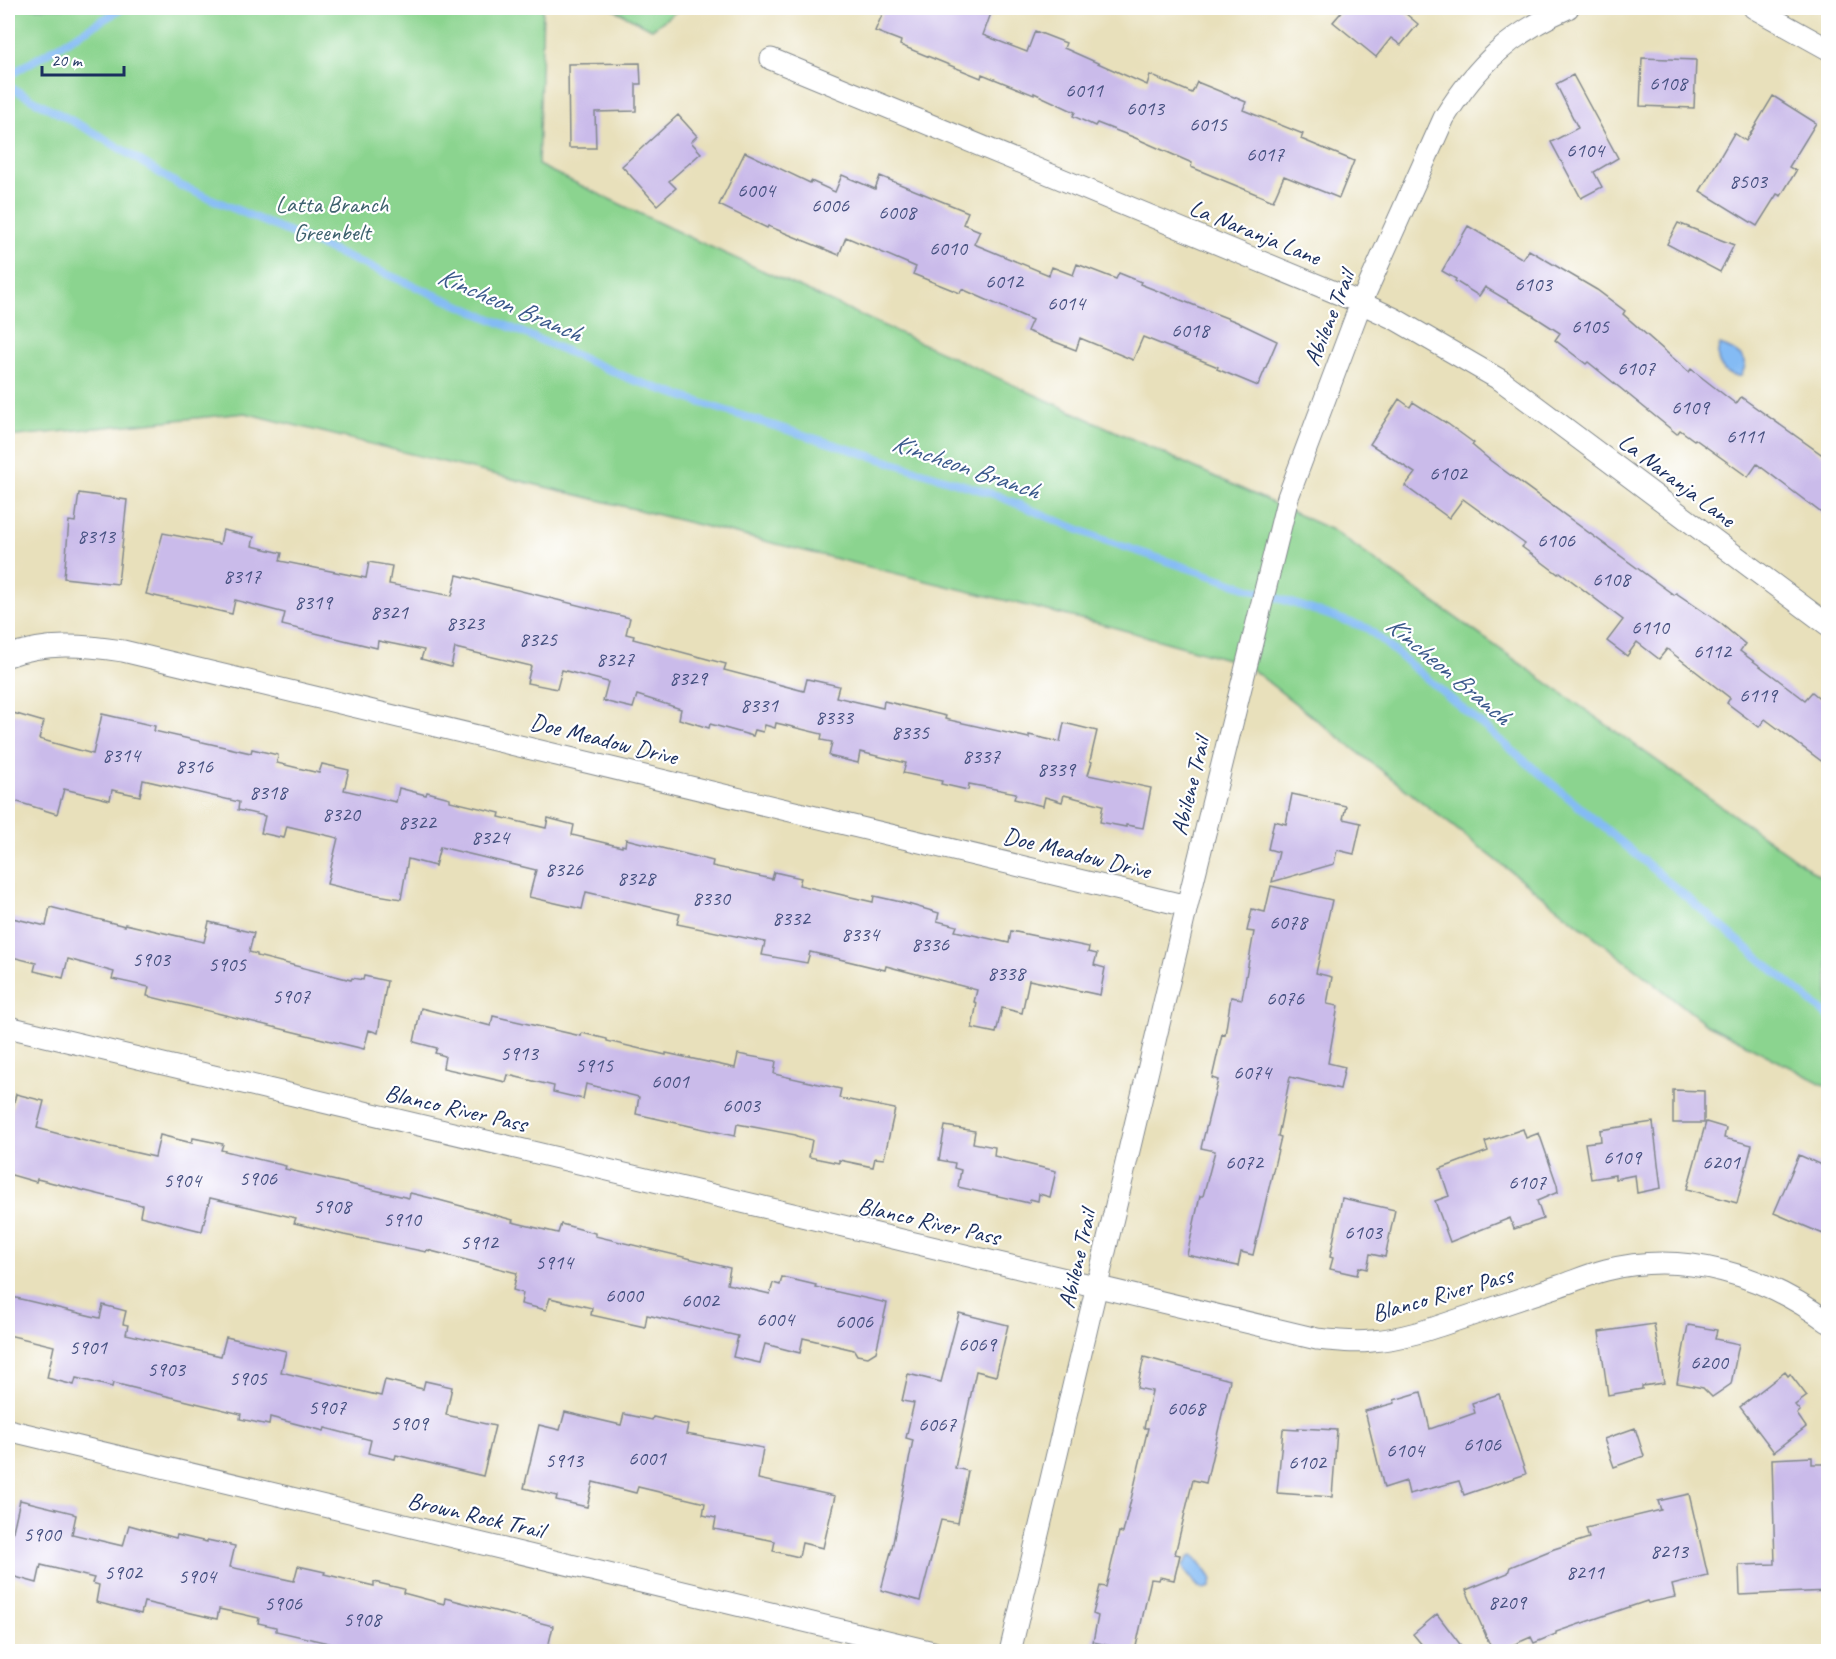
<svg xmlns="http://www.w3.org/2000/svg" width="1836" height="1659" font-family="Caveat,sans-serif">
<rect width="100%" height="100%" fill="#fff"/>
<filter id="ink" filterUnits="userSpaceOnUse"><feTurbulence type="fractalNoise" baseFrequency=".0167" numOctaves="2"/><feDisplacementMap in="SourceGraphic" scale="12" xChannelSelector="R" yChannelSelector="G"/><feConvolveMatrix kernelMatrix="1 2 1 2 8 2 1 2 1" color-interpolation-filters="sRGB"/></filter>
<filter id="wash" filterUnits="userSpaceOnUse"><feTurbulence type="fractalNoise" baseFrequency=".008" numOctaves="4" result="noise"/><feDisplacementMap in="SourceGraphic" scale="24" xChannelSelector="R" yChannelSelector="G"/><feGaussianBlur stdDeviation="1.35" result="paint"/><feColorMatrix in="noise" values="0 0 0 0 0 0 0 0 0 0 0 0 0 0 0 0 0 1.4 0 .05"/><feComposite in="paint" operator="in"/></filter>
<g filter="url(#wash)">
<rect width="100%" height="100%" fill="#e8e0bb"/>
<path fill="#8bd48f" stroke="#538276" stroke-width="1.5" d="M8,8h535l-5,157 153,73 641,292 496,352v205l-123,-64 -460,-359 -136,-38 -864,-213 -237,24z
M611,8h70l-29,21z"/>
<path fill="#84bbf4" stroke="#5075a9" stroke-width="1.5" d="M1720,345c7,2 22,9 25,17 1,4 -2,10 -4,14 -17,2 -28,-15 -21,-31z
M1192,1556l8,6 12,17 -2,8c-11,5 -13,-2 -20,-10 -4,-5 -6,-5 -7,-12l5,-7z"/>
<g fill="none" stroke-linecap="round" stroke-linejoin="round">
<path stroke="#84bbf4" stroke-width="8" d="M8,76l115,-68
M8,86l92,50 79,49 454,195 84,28 279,87 105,44 266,89 461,388"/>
</g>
<g id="blocks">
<path fill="#cabbea" d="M885,8h108l-10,27 44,17 8,-21 31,12 -2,5 83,37 3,-10 42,18 5,-11 49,20 -3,8 60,24 -2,5 53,22 -15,37 -55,-22 -11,25 -82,-34 1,-4 -59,-26 -36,-14 -2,3 -22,-10 2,-4 -41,-19v2l-52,-21 -1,4 -81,-33 1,-4 -26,-10z
M1345,8h54l19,16 -17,21 -10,-7 -15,19 -43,-35z
M1642,58l54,2 -2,48 -54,-2z
M640,63l1,21h-5v27l-41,1 1,36h-27l-1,-84z
M1573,75l45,83 -24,14 8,15 -21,11 -30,-56 27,-14 -22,-44z
M1773,96l43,27 -27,44 7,4 -15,25 -4,-2 -20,32 -57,-35 34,-58 12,8z
M678,115l19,21 -6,6 10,11 -32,28 7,7 -19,17 -35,-39z
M745,152l65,31 1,-2 24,11 7,-17 33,14 5,-13 88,36 -5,12 17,7 -6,13 75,31 3,-8 21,8 4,-11 39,15 3,-6 22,9 -1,2 97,38 40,19 -19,45 -41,-17 1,-2 -75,-30 -10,23 -53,-22 -4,12 -49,-19 5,-11 -70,-31 -2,4 -47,-19 3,-7 -70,-30 -7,18 -71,-29 -1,2 -48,-23z
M1678,223l56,22 -14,27 -53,-28z
M1468,226l55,33 6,-9 68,40 28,21 -2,3 66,58 2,-3 45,35 5,-7 87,62v59l-71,-54 -9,13 -53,-38 -1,1 -14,-10 -3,4 -89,-72 -2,2 -31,-24 5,-7 -28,-18 -47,-28 -6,9 -24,-15 1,-2 -14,-8z
M1399,399l11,8 3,-5 35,22 26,19 -2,2 19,16 183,134 2,-2 44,30 25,21 -5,7 65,49 7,-8 16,13v61l-63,-47 -6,8 -32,-24 3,-5 -63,-49 -8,10 -22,-17 -10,14 -20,-15 16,-21 -63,-48 -2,2 -36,-27 3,-3 -62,-45 -14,19 -44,-32 10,-13 -45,-29z
M79,493l48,7 -9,84 -54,-6 5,-57 6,1z
M223,530l31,7 -2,9 30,7 -2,8 86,17 3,-16 23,4 -3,18 63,12 5,-21 173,43 -4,16 8,2 -1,3 93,25 -2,6 80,21 3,-12 32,7 -3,11 47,11 1,-7 62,15 -1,3 84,19v-3l31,7 4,-19 33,8 -7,30 2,1 -4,13 63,13 -8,40 -17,-3v2l-26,-5 3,-17 -39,-10 -2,7 -17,-5 -2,9 -29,-7 2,-6 -47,-9 -1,6 -27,-6 1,-3 -39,-8 3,-10 -46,-11 -2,11 -29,-7 3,-14 -11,-2 1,-6 -46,-11 -1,5 -10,-3 -2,7 -8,-2 -2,6 -43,-12 -1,4 -30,-9 2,-10 -44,-14 -4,13 -30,-7 5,-19 -46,-12 -5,19 -30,-6 4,-17 -76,-18 -4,19 -30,-8 3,-9 -46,-9 -1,7 -95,-23 3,-12 -50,-13 -3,14 -86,-20 17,-61 57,11z
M13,713l31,9 -5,17 54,15 9,-40 53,12 -1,5 97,22 1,-4 26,6 -1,8 42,10 3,-9 27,6 -5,20 52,12 3,-14 27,7 1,-3 23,6v3l50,12 -1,4 47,11 2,-10 26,7 -2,10 50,12v-2l3,1 1,-7 87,22 -1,5 60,13 2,-7 27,6 -2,7 74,17 1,-6 27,6 38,11 -2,8 20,5 -2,5 54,12 2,-12 78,16 -1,5 9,2 -3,11 11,3 -5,27 -71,-15 -7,33 -20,-5 -6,25 -24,-5 5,-25 -3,-1 3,-12 -91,-24 -1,4 -75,-18 -3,11 -45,-8 3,-13 -88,-18 3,-10 -94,-22 -4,17 -53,-12 7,-27 -96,-23 -5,19 -27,-7 -7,40 -41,-7 -33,-8 11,-46 -51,-12 -3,12 -23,-5 4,-17 -27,-6 1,-8 -96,-22 -3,16 -28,-6 -2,10 -46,-11 -7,25 -49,-15v-64z
M1292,794l54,12 -3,13 18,4 -7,31 -17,-4 -3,14 -62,18 7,-30 -11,-3 6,-28 12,3z
M1271,886l61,14 -16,73 16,4 -5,27 11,2 -10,57 17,4 -5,22 -50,-12 -12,59 3,1 -28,118 -12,-3 -3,14 -51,-11 13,-59h3l12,-45 -14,-3 17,-68 -6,-2 10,-44 3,1 6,-38 11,2 12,-67 -7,-1 5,-22 13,3z
M50,907l75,19v-2l79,18 5,-20 45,11 -5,19 8,2v2l94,24 1,-2 11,2 1,-4 23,5 -9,52 -9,-3 -5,19 -217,-53 2,-9 -37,-8 2,-7 -46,-13 -5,19 -29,-7 2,-8 -28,-7v-39l38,9z
M421,1008l70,18 2,-10 88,20 1,-3 25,6v2l59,14v-2l69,15 3,-14 38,7 -2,13 67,15 -2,9 56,11 -11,50 -9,-1 -2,9 -34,-7v3l-30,-6 3,-17 -16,-4v-1l-59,-11 -2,12 -99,-22 3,-17 -53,-13 -3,15 -30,-7 1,-6 -46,-11 -2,7 -63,-14 2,-12 -10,-3 2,-5 -23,-6z
M1673,1090l31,1v32h-31z
M16,1094l28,7 -7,27 48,13 70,16 5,-22 32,8 1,-5 30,6 -2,6 65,16 -1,3 124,29 1,-5 29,7 74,20 -1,2 46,11 3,-9 34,9v3l135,32 -3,16 43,10 3,-11 7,2 2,-8 34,8 -1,2 72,16 -11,49 -8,5 -11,-2 -3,-5 -51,-12 -3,15 -35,-9 -5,19 -27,-6 5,-21 -91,-21 -2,12 -54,-12 1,-7 -42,-10 -4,12 -25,-6 2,-11 -10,-3 4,-17 -90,-23 -1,2 -82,-17 -50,-12 2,-5 -86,-20 -8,33 -62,-15 2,-11 -105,-26 -1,3 -28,-8v-48z
M1653,1122l8,66 -24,5 -2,-18 -20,4v-4l-24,4 -6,-36 16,-2 -1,-11z
M1706,1122l20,6 -2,10 28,7 -15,58 -50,-14z
M945,1126l30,5 -2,12 22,4 -1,9 62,15 -6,26 -11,-3 -1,7 -8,-2 -1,4 -71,-16 3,-17 -7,-2 1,-5 -16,-3z
M1523,1129l3,9 13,-5 18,52 1,7 -21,9 6,18 -29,10 -4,-11 -60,24 -15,-41 14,-5 -9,-27 48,-18 -3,-9z
M1799,1155l29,13v68l-54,-23z
M1342,1198l53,12 -10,47 -15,-3 -3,15 -8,-2 -2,8 -27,-6 3,-11 -3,-1z
M8,1296l92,22 3,-13 23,6 -3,13 5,1 -2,9 95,22 5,-19 60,14 -5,21 100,24 4,-16 38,9 2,-8 27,6 -6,28 49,11 -12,50 -87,-21 -1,4 -27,-6 3,-13 -46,-12 -1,3 -54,-14 -1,8 -29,-6 1,-5 -128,-31 -1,4 -36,-9 -2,7 -27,-7 7,-32 -46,-11z
M959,1313l49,12 -12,51 -20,-5 -21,97 13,3 -10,52 -17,-3 -21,81 -39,-11 11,-42 21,-108 -7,-2 8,-35 -12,-2 6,-27 33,8z
M1654,1324l10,59 -22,3v3l-34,6 -9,-63z
M1688,1325l29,5 -2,9 24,5 -8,40 -19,13 -9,-9 -26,-5z
M1144,1357l86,23 -24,103 -13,-3 -18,74 5,1 -6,25 -14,-3 -1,3 -8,-1 -16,72 -42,-9 5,-26 -5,-2 7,-28 6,1 13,-55 4,1 25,-105h-4l8,-37 -15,-3z
M1785,1372l3,4 2,-2 17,22 -12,9 5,6 -3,3 9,13 -32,25 -34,-45z
M1421,1392l9,37 45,-16 -3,-10 27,-9 27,80 -62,21 -5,-14 -50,13 -3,-13 -22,7 -19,-77 30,-8 -1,-3z
M565,1412l56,13 3,-11 28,6 1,-3 35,8 -2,9 77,14 -5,31 77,17 -12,52 -21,-5 -3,14 -26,-6 2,-10 -61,-12 2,-11 -13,-3 2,-12 -67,-16 -2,6 -43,-11 -6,25 -31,-7 1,-4 -33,-8 15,-63 21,5z
M1298,1428l39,2 -5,67 -55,-4 6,-64 15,1z
M1635,1428l9,28 -30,11 -10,-28z
M1812,1457v7h16v127l-88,4 -1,-30 36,-1 -3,-105z
M1689,1494l19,82 -36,9 3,12 -27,6 -1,-2 -91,31v2l-22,9 -3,-6 -34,15h-4l-27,-62 42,-17 2,-6 44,-18 35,-11 -3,-10 75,-18 -3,-9z
M20,1500l53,13v1l3,1 -4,19 51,12 6,-21 47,13 1,-3 30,7v-2l28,6 -5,21 64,14 4,-15 27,6 -1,2 50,12v-4l30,7 -1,4 41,11 1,-6 108,28 -6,26h-180l-91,-21v-4l-18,-4 1,-5 -40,-9 -2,10 -73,-17 -3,12 -45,-12 3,-17 -7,-2 2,-5 -53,-13 -4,18 -29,-8v-22z
M1437,1614l29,38h-38l-15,-18z"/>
</g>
</g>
<g filter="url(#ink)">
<use href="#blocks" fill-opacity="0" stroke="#82888c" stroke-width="1.5"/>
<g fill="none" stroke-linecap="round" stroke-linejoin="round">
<defs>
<path id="street" d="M1754,8l74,41
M771,59l590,244 34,16 107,62 326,244
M8,656c37,-14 76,-11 115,-5l1064,255
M8,1027l1309,312c19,2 37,4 55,2 30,-2 59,-12 88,-22 33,-11 66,-22 99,-33 15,-5 31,-12 47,-16 78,-20 159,5 222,52
M8,1430l925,222
M1010,1652l177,-746 101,-409 73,-194 83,-185c33,-53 67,-85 124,-110"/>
</defs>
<use href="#street" stroke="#82888c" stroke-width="23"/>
<use href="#street" stroke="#fff" stroke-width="21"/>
</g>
</g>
<g text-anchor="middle" stroke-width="4.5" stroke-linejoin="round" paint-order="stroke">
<g font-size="21" fill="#475281">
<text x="1668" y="90">6108</text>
<text x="1084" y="97">6011</text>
<text x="1145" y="115">6013</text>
<text x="1208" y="131">6015</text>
<text x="1585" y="157">6104</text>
<text x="1265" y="161">6017</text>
<text x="1748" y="188">8503</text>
<text x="756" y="197">6004</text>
<text x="830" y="212">6006</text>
<text x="897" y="219">6008</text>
<text x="948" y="255">6010</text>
<text x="1004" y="288">6012</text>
<text x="1533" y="291">6103</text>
<text x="1066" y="310">6014</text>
<text x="1590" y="333">6105</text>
<text x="1190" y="337">6018</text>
<text x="1636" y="375">6107</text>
<text x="1690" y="414">6109</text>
<text x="1745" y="443">6111</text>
<text x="1448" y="480">6102</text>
<text x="96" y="543">8313</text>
<text x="1556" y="547">6106</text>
<text x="242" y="583">8317</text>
<text x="1611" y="586">6108</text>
<text x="313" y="609">8319</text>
<text x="389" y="619">8321</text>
<text x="465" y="630">8323</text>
<text x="1650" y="634">6110</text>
<text x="538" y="646">8325</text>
<text x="1712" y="658">6112</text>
<text x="615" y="666">8327</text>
<text x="688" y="685">8329</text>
<text x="1758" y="702">6119</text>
<text x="759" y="712">8331</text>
<text x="834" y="724">8333</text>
<text x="910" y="739">8335</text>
<text x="121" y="762">8314</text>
<text x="981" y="763">8337</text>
<text x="194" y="773">8316</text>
<text x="1056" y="776">8339</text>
<text x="268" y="799">8318</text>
<text x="341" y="821">8320</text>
<text x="417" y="829">8322</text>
<text x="490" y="844">8324</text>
<text x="564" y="876">8326</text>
<text x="636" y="885">8328</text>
<text x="711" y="905">8330</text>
<text x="791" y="925">8332</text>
<text x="1288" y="929">6078</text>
<text x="860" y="941">8334</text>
<text x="930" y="951">8336</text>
<text x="151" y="966">5903</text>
<text x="227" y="971">5905</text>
<text x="1006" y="980">8338</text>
<text x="291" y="1003">5907</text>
<text x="1285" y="1005">6076</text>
<text x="519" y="1060">5913</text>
<text x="594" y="1072">5915</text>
<text x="1252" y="1079">6074</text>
<text x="670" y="1088">6001</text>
<text x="741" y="1112">6003</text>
<text x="1622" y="1164">6109</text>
<text x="1244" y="1169">6072</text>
<text x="1721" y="1169">6201</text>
<text x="258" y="1185">5906</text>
<text x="182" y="1187">5904</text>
<text x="1527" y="1189">6107</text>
<text x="332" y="1213">5908</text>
<text x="402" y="1226">5910</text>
<text x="1363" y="1239">6103</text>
<text x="479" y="1249">5912</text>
<text x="554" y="1269">5914</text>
<text x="624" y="1302">6000</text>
<text x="700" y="1307">6002</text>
<text x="775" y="1326">6004</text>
<text x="854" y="1328">6006</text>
<text x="977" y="1351">6069</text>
<text x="88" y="1354">5901</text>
<text x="1709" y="1369">6200</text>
<text x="166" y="1376">5903</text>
<text x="248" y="1385">5905</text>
<text x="327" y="1414">5907</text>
<text x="1186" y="1415">6068</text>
<text x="409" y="1430">5909</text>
<text x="937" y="1431">6067</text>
<text x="1482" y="1451">6106</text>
<text x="1405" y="1457">6104</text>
<text x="647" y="1465">6001</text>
<text x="564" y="1467">5913</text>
<text x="1307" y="1469">6102</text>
<text x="42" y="1541">5900</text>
<text x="1669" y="1558">8213</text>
<text x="123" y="1579">5902</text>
<text x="1585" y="1579">8211</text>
<text x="197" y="1583">5904</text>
<text x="1507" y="1609">8209</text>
<text x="283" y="1610">5906</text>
<text x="362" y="1626">5908</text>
</g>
<g font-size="24" fill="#3d616d" stroke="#fff">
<text x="332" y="212">Latta Branch<tspan x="332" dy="28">Greenbelt</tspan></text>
</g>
<g font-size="24" fill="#1b2f5e" stroke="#fff">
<text transform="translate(1255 232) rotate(22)" y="8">La Naranja Lane</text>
<text transform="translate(1329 318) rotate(-68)" y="8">Abilene Trail</text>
<text transform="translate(1677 480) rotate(37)" y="8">La Naranja Lane</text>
<text transform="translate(604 739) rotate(14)" y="8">Doe Meadow Drive</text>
<text transform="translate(1190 786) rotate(-76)" y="8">Abilene Trail</text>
<text transform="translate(1077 853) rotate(14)" y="8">Doe Meadow Drive</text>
<text transform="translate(456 1108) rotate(13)" y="8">Blanco River Pass</text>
<text transform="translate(929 1221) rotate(13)" y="8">Blanco River Pass</text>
<text transform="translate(1077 1259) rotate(-77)" y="8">Abilene Trail</text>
<text transform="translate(1442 1294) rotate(-16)" y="8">Blanco River Pass</text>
<text transform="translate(476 1515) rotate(13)" y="8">Brown Rock Trail</text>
</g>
<g font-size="26" font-style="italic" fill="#3a598b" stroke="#fff">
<text transform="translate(510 304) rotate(23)" y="9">Kincheon Branch</text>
<text transform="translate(966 466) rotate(19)" y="9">Kincheon Branch</text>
<text transform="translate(1449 670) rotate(40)" y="9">Kincheon Branch</text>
</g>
</g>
<rect width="1836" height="1659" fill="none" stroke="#fff" stroke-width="30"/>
<path d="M42 66v9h82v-9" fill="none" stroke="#1b2f5e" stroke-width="3"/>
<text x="51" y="66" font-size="18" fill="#1b2f5e" stroke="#ffffff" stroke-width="4.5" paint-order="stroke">20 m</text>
</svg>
